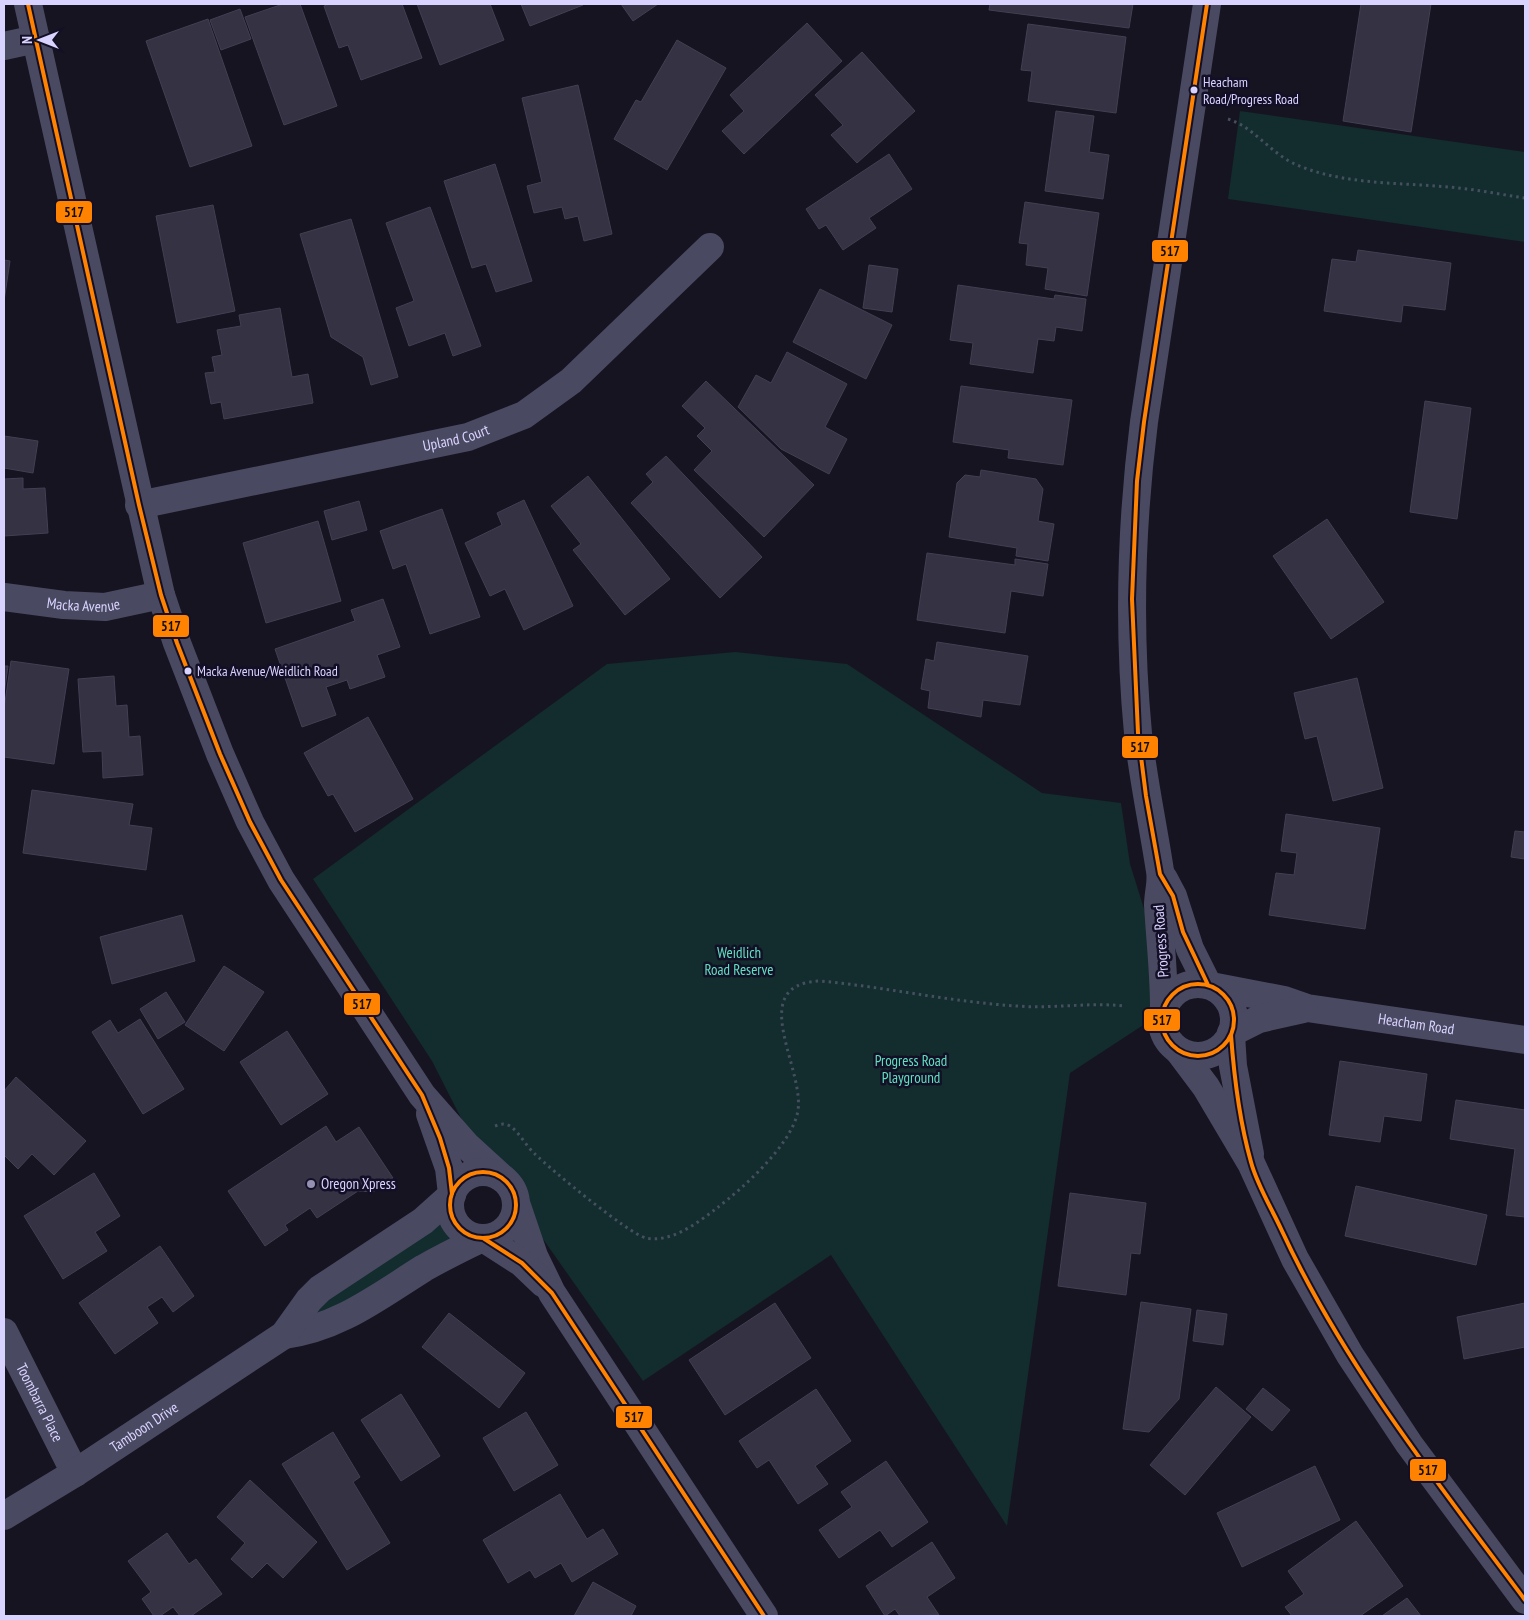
<svg xmlns="http://www.w3.org/2000/svg" width="1529" height="1620" font-family="'PT Sans Narrow',sans-serif">
<rect width="100%" height="100%" fill="#161421"/>
<path fill="#132c2d" d="M1240,111l285,41v90l-297,-43z
M735,652l112,12 195,129 79,10 9,61 16,51 7,92 -2,13 -81,53 -63,453 -176,-271 -188,126 -100,-142 -8,-14 -11,-41 -5,-7 -8,-9 -25,-16 -22,-28 -32,-63 -119,-182 294,-215z
M439,1215l16,27 -136,78 -6,-14z"/>
<path fill="#343243" stroke="#433f54" d="M283,4h17l37,102 -53,19 -39,-108z
M330,4h72l20,54 -61,22 -13,-35 -9,3 -15,-42z
M417,4h73l14,36 -64,25z
M521,4h62v1l-53,21z
M621,4h37l-25,17z
M990,4h143l-4,24 -140,-18z
M1361,4h70l-20,128 -68,-11z
M240,9l11,30 -30,11 -11,-30z
M208,19l44,127 -62,21 -44,-126z
M807,23l35,38 -98,93 -22,-23 22,-20 -14,-16z
M1028,24l98,13 -10,76 -88,-12 4,-30 -11,-1z
M677,40l49,28 -59,102 -53,-31 22,-39 5,2z
M862,52l53,59 -58,52 -26,-28 12,-10 -28,-30z
M578,85l34,149 -28,7 -6,-25 -13,3 -3,-12 -28,6 -7,-27 15,-4 -20,-84z
M1056,111l38,5 -5,36 20,3 -6,44 -58,-8z
M889,154l23,35 -43,29 7,10 -33,22 -17,-25 -7,4 -13,-20z
M495,164l37,117 -36,11 -10,-28 -14,4 -28,-87z
M1025,202l74,11 -12,83 -42,-7 3,-21 -22,-3 2,-21 -9,-1z
M213,205l22,106 -58,12 -21,-107z
M430,207l51,139 -28,10 -8,-23 -36,13 -13,-38 18,-7 -28,-78z
M351,219l47,158 -27,8 -8,-28 -32,-20 -31,-103z
M1358,250l93,13 -6,47 -42,-5 -2,17 -77,-11 8,-52 24,3z
M4,260l6,1 -6,40z
M869,265l29,4 -6,43 -29,-4z
M958,285l96,14 1,-4 31,4 -4,32 -26,-4 -2,14 -16,-2 -5,34 -63,-9 3,-21 -23,-3z
M820,289l72,36 -26,54 -73,-37z
M280,308l12,69 16,-3 5,29 -89,16 -3,-17 -10,2 -6,-31 10,-1 -3,-15 10,-2 -5,-25 24,-4 -2,-11z
M787,352l60,32 -22,43 22,12 -18,35 -48,-25 -43,-42 18,-32 15,8z
M706,381l108,104 -50,52 -70,-67 18,-19 -15,-15 8,-8 -23,-22z
M961,386l111,14 -9,65 -55,-7 1,-8 -56,-8z
M1425,401l46,7 -14,111 -47,-7z
M4,436l34,5 -5,32 -29,-5z
M666,456l96,101 -42,41 -89,-95 22,-21 -7,-8z
M981,470l55,9 7,10 -5,32 16,3 -6,37 -32,-5 1,-8 -68,-11 8,-54 8,-8 15,2z
M588,476l82,103 -45,36 -52,-65 8,-6 -30,-38z
M23,478v11l22,-1 3,45 -44,3v-57z
M524,500l49,106 -49,24 -19,-41 -15,7 -25,-53 37,-18 -5,-12z
M359,501l8,29 -35,10 -8,-29z
M442,509l38,108 -50,17 -24,-70 -13,5 -13,-38z
M1327,519l57,83 -53,37 -58,-83z
M318,521l23,80 -75,22 -23,-80z
M927,553l88,12v-6l33,5 -5,32 -32,-5 -6,42 -88,-13z
M383,599l17,48 -23,8 8,22 -35,12 -3,-9 -21,7 10,28 -34,12 -27,-78 80,-28 -4,-11z
M937,642l91,14 -8,49 -37,-5 -2,17 -53,-9 2,-17 -9,-2 5,-30 8,2z
M11,661l58,8 -15,95 -50,-7v-48z
M4,666h4l-4,28z
M114,676l2,30 11,-1 2,32 11,-1 3,39 -40,3 -1,-27 -19,1 -5,-73z
M1357,678l26,110 -50,13 -16,-65 -12,3 -11,-46z
M368,717l45,82 -58,33 -22,-38 -5,2 -24,-43z
M32,790l101,14 -4,21 23,3 -6,42 -123,-17z
M1286,814l94,14 -15,101 -96,-14 7,-42 18,2 3,-22 -16,-2z
M1515,831l10,1v27l-14,-2z
M182,915l13,46 -83,23 -12,-47z
M224,966l40,26 -40,59 -39,-26z
M166,992l19,30 -27,17 -18,-30z
M140,1019l44,70 -41,25 -51,-82 18,-12 8,13z
M287,1031l41,63 -47,31 -41,-63z
M1340,1061l87,13 -6,47 -37,-5 -4,26 -51,-7z
M16,1077l70,64 -32,34 -22,-21 -14,15 -14,-14v-64z
M1456,1100l69,10v107l-19,-2 9,-66 -65,-10z
M326,1126l10,16 23,-15 34,51 -20,14 -15,-1 -41,27 -7,-10 -25,17 3,5 -23,16 -37,-55z
M94,1173l26,43 -25,16 12,19 -44,28 -39,-63z
M1356,1186l131,29 -11,50 -131,-29z
M1070,1193l76,10 -6,51 -9,-1 -5,42 -68,-9z
M160,1246l34,50 -21,16 -11,-15 -15,10 11,16 -43,31 -36,-51z
M1141,1302l50,7 -12,90 -30,33 -26,-3z
M775,1303l36,55 -86,57 -36,-55z
M1525,1303v44l-61,12 -7,-42z
M1197,1310l30,4 -4,31 -30,-4z
M449,1313l76,60 -26,35 -77,-61z
M1216,1387l35,30 -66,78 -35,-30z
M1263,1388l27,22 -18,21 -26,-22z
M816,1389l35,52 -36,25 13,18 -30,20 -29,-44 -12,8 -18,-27z
M401,1394l39,62 -39,25 -40,-61z
M526,1412l32,53 -44,26 -31,-53z
M333,1432l27,45 -7,5 37,61 -43,27 -65,-106z
M886,1461l42,61 -36,25 -12,-17 -41,28 -20,-28 33,-23 -11,-15z
M1315,1466l25,54 -98,47 -25,-54z
M250,1480l67,62 -34,36 -16,-15 -15,15 -21,-19 14,-16 -28,-26z
M560,1494l27,45 16,-10 15,25 -46,28 -11,-19 -26,15 -5,-8 -22,13 -25,-43z
M1356,1521l47,65 -43,30h-68l-7,-9 19,-13 -16,-23z
M167,1533l22,31 7,-5 26,35 -31,22h-11l-7,-9 -13,9h-6l-12,-17 9,-7 -23,-31z
M932,1542l23,36 -28,19 12,18 -39,1 -5,-7 -10,7 -19,-30z
M593,1582l43,24 -5,10h-57z
M1407,1598l14,18h-39z"/>
<g fill="none" stroke-linecap="round" stroke-linejoin="round">
<path stroke="#44505f" stroke-width="3" stroke-dasharray="2.5 4" stroke-linecap="butt" d="M1228,119c26,8 43,35 69,46 50,21 107,17 161,23 22,2 45,7 67,10
M495,1126c5,-2 10,-3 15,0 9,6 16,20 25,28 15,15 94,80 111,84 26,5 51,-15 71,-30 27,-21 71,-60 80,-93 12,-41 -55,-131 23,-134 66,6 131,21 197,25 36,3 71,-4 107,0"/>
<g stroke="#4a4962" stroke-width="28">
<path d="M28,4l133,591 16,48 43,111 30,68 31,58 141,215 44,50 36,33"/>
<path d="M4,46l32,-7"/>
<path id="s1" d="M139,505l329,-68 56,-22 47,-34 139,-134"/>
<path id="s2" d="M4,597l60,8 41,2 56,-12"/>
<path d="M1164,879l9,17 17,53 18,36"/>
<circle cx="1198" cy="1020" r="36"/>
<path id="s3" d="M1211,986l73,14 23,8 218,32"/>
<path d="M1164,1007c0,-34 -4,-68 -6,-102 0,-11 4,-23 2,-34 -7,-46 -17,-92 -22,-138 -10,-104 -7,-208 6,-311l63,-418"/>
<path d="M1231,1033l28,-14 44,-10"/>
<path d="M1231,1035l2,31 17,88"/>
<path d="M1179,1051l27,36 45,76 44,96 55,96 59,89 116,156"/>
<path d="M430,1114l19,54 3,26"/>
<circle cx="483" cy="1205" r="33"/>
<path d="M517,1206l17,50 18,37 212,323"/>
<path d="M483,1238l39,25 21,20"/>
<path id="s4" d="M4,1332l71,141"/>
<path d="M284,1335c55,-7 95,-39 140,-67 19,-11 38,-20 58,-30"/>
<path id="s5" d="M4,1516l71,-43 209,-138 25,-35 11,-11 103,-68 29,-26"/>
</g>
<defs>
<path id="bus-1" d="M28,4l111,501 22,90 16,48 43,111 30,68 31,58 141,215 18,43 9,30 3,26
M1207,4l-63,418 -7,59 -5,118 6,134 8,63 14,78 13,22 10,36 25,53
M1162 1020a36 36 0 1 1 72 0a36 36 0 1 1-72 0Z
M1231,1035c3,41 9,88 20,127 6,23 21,47 31,69 62,134 155,251 243,369
M450 1205a33 33 0 1 1 66 0a33 33 0 1 1-66 0Z
M483,1238l39,25 30,30 212,323"/>
</defs>
<use href="#bus-1" stroke="#130f26" stroke-width="8"/>
<use href="#bus-1" stroke="#ff8200" stroke-width="4"/>
</g>
<g fill="#d9d4ff" stroke="#130f26" stroke-width="2">
<circle cx="1194" cy="90" r="4.5"/>
<circle cx="188" cy="671" r="4.5"/>
</g>
<circle fill="#9591b1" stroke="#130f26" stroke-width="2" cx="311" cy="1184" r="5"/>
<g text-anchor="middle" stroke-width="5" stroke-linejoin="round" paint-order="stroke">
<g font-size="14" fill="#d9d4ff" stroke="#130f26" text-anchor="start">
<text x="1203" y="87">Heacham<tspan x="1203" dy="17">Road/Progress Road</tspan></text>
<text x="197" y="676">Macka Avenue/Weidlich Road</text>
</g>
<g font-size="15" fill="#d9d4ff" stroke="#130f26">
<text dy="5" stroke="none"><textPath href="#s1" startOffset="324">Upland Court</textPath></text>
<text dy="5" stroke="none"><textPath href="#s2" startOffset="80">Macka Avenue</textPath></text>
<text transform="translate(1161 941) rotate(-94)" y="5">Progress Road</text>
<text dy="5" stroke="none"><textPath href="#s3" startOffset="209">Heacham Road</textPath></text>
<text dy="5" stroke="none"><textPath href="#s4" startOffset="79">Toombarra Place</textPath></text>
<text dy="5" stroke="none"><textPath href="#s5" startOffset="166">Tamboon Drive</textPath></text>
</g>
<g font-size="15" fill="#5fe0c0" stroke="#130f26">
<text x="739" y="958">Weidlich<tspan x="739" dy="17">Road Reserve</tspan></text>
<text x="911" y="1066">Progress Road<tspan x="911" dy="17">Playground</tspan></text>
</g>
<g font-size="15" fill="#d9d4ff" stroke="#130f26" text-anchor="start">
<text x="321" y="1189">Oregon Xpress</text>
</g>
</g>
<g stroke="#130f26" stroke-width="2">
<rect x="55" y="200" width="38" height="24" rx="5" fill="#ff8200"/>
<rect x="1151" y="239" width="38" height="24" rx="5" fill="#ff8200"/>
<rect x="152" y="614" width="38" height="24" rx="5" fill="#ff8200"/>
<rect x="1121" y="735" width="38" height="24" rx="5" fill="#ff8200"/>
<rect x="343" y="992" width="38" height="24" rx="5" fill="#ff8200"/>
<rect x="1143" y="1008" width="38" height="24" rx="5" fill="#ff8200"/>
<rect x="615" y="1405" width="38" height="24" rx="5" fill="#ff8200"/>
<rect x="1409" y="1458" width="38" height="24" rx="5" fill="#ff8200"/>
</g>
<g font-size="14" text-anchor="middle" font-weight="bold" fill="#111">
<text x="74" y="217">517</text>
<text x="1170" y="256">517</text>
<text x="171" y="631">517</text>
<text x="1140" y="752">517</text>
<text x="362" y="1009">517</text>
<text x="1162" y="1025">517</text>
<text x="634" y="1422">517</text>
<text x="1428" y="1475">517</text>
</g>
<rect width="1529" height="1620" fill="none" stroke="#d9d4ff" stroke-width="10"/>
<g transform="translate(40 40) rotate(270)" stroke="#130f26" stroke-width="4" paint-order="stroke">
<path d="M0-4L9 19L0 12L-9 19Z" fill="#d9d4ff"/>
<text y="-8" font-size="14" font-weight="bold" text-anchor="middle" fill="#d9d4ff">N</text>
</g>
</svg>
